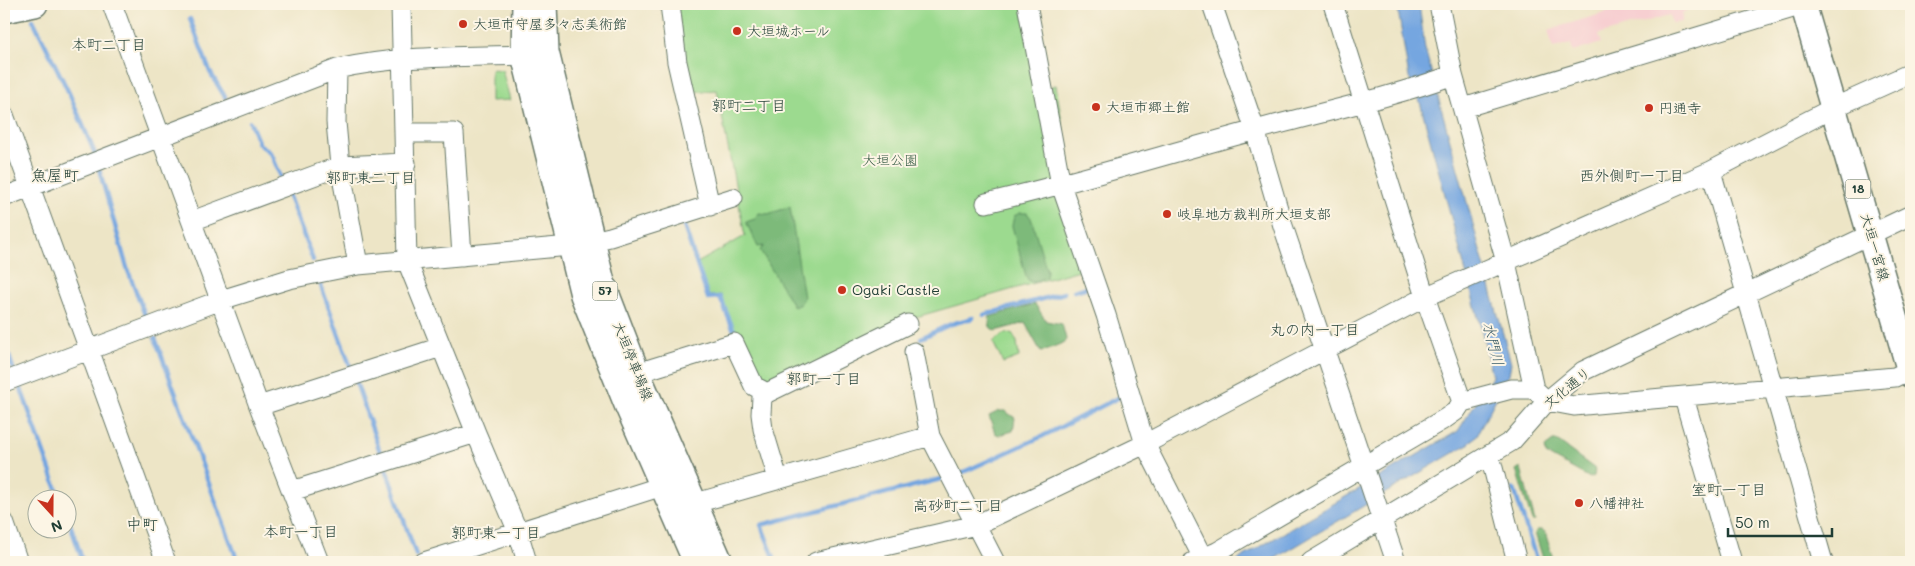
<svg xmlns="http://www.w3.org/2000/svg" width="1915" height="566" font-family="Mali,'Klee One',sans-serif">
<rect width="100%" height="100%" fill="#fcf5e5"/>
<filter id="ink" filterUnits="userSpaceOnUse"><feTurbulence type="fractalNoise" baseFrequency=".02" numOctaves="2"/><feDisplacementMap in="SourceGraphic" scale="10" xChannelSelector="R" yChannelSelector="G"/><feConvolveMatrix kernelMatrix="1 2 1 2 8 2 1 2 1" color-interpolation-filters="sRGB"/></filter>
<filter id="wash" filterUnits="userSpaceOnUse"><feTurbulence type="fractalNoise" baseFrequency=".0096" numOctaves="4" result="noise"/><feDisplacementMap in="SourceGraphic" scale="20" xChannelSelector="R" yChannelSelector="G"/><feGaussianBlur stdDeviation="1.12" result="paint"/><feColorMatrix in="noise" values="0 0 0 0 0 0 0 0 0 0 0 0 0 0 0 0 0 1.4 0 .05"/><feComposite in="paint" operator="in"/></filter>
<g filter="url(#wash)">
<rect width="100%" height="100%" fill="#ede5c6"/>
<path fill="#f7cfd1" d="M1634,4l64,1 -16,8v9l-10,1 -3,-8 -71,20 3,8 -28,9 -2,-8 -18,4 -5,-18z"/>
<path fill="#9cda8f" stroke="#5e8c62" d="M677,4h344l62,265 -167,48 -148,71 -16,-13 -31,-80 -12,1 -12,-33 48,-27 -28,-146 -28,2z
M491,69l11,1 8,30 -19,1z
M1056,85l7,44 -4,1 -8,-44z
M1012,333l5,9 2,15 -16,6 -10,-21 10,-8z"/>
<path fill="#7dba7a" stroke="#4e7c57" d="M790,207l14,91 -4,6 -6,3 -34,-57 4,-4 -6,1 -12,-25 9,-3 4,-6 9,1z
M1020,213h7l4,5 16,53 -1,6 -12,5 -5,-1 -3,-5 -14,-50 2,-10z
M1035,304l11,17 16,3 4,15 -1,3 -24,10 -16,-29 -30,8 -5,-4 -1,-10z
M999,411h6l10,7 -2,13 -14,4 -4,-2 -6,-17z
M1553,441h4l38,28 -1,7 -4,2 -44,-24 -1,-7z
M1519,468l2,1 14,52h-3l-16,-51z
M1537,530h5l3,2 9,30h-10l-9,-29z"/>
<path fill="#74a6e0" stroke="#4a728a" d="M1397,4h22l6,45 86,314 -2,11 -32,61 -7,8 -201,119h-35l224,-131 34,-54 -10,-45 -62,-230 -11,-24z"/>
<g fill="none" stroke-linecap="round" stroke-linejoin="round">
<path stroke="#74a6e0" stroke-width="4.5" d="M190,19l20,53 15,25
M33,20l36,73 27,63
M250,122l9,22 12,9 10,24
M99,169l28,99 18,47
M288,194l25,66
M683,223l25,75 12,-1 15,36
M321,286l30,82
M1074,291l14,-4
M984,315l80,-22
M155,338l83,224
M921,338l30,-14 22,-6
M4,341l9,27
M356,382l25,73
M20,386l40,112
M386,469l30,86
M959,474l82,-37 79,-40
M1514,489l23,73
M68,518l15,44
M776,562l-15,-37 180,-46"/>
</g>
</g>
<g filter="url(#ink)">
<g fill="none" stroke-linecap="round" stroke-linejoin="round">
<defs>
<path id="minor" d="M112,4l147,402 60,156
M401,4l6,257 69,172 42,99 9,30
M670,4l7,58 33,144
M1027,4l34,181 45,130 39,129 60,118
M1212,4l43,126 28,96 113,336
M1333,4l92,293 37,105
M1439,4l14,71 53,187 28,127
M337,69l-1,53 4,44 18,99
M1463,108l340,-103
M4,115l162,447
M405,133h49l8,123
M1711,171l112,391
M4,197l333,-128c61,-14 125,-12 187,-14
M986,203c91,-21 180,-49 270,-73 66,-18 133,-32 197,-55
M192,221l148,-55 66,-3
M914,352l16,84 65,126
M637,373l97,-30 20,43 13,7 141,-69
M4,382l217,-82 68,-21 69,-14 212,-19 40,-9 123,-39
M767,393l-5,4 -1,17 2,15 15,50
M1684,398l48,164
M259,406l182,-59
M1490,456l27,106
M292,491l184,-58
M682,507l248,-71
M4,522l14,40
M424,562l251,-80
M816,562l160,-37 169,-81 280,-147 286,-126 122,-63 78,-35
M1193,562l24,-10 229,-134 10,-7 6,-9 49,-13h23l13,12 27,5 321,-29 16,-8
M1311,562l201,-121 35,-40 36,-30 328,-156"/>
<path id="major" d="M525,4l-1,51 59,240 45,112 68,155
M544,4l2,48 56,230 35,91 83,189
M1803,4l108,371
M4,10l31,-6"/>
</defs>
<use href="#minor" stroke="#677867" stroke-width="21"/>
<use href="#major" stroke="#677867" stroke-width="28"/>
<use href="#minor" stroke="#fff" stroke-width="19"/>
<use href="#major" stroke="#fff" stroke-width="25"/>
</g>
</g>
<g fill="#c8321e" stroke="#fcf5e5" stroke-width="2">
<circle cx="463" cy="24" r="5"/>
<circle cx="737" cy="31" r="5"/>
<circle cx="1096" cy="107" r="5"/>
<circle cx="1649" cy="108" r="5"/>
<circle cx="1167" cy="214" r="5"/>
<circle cx="842" cy="290" r="5"/>
<circle cx="1579" cy="503" r="5"/>
</g>
<g text-anchor="middle" stroke-width="4" stroke-linejoin="round" paint-order="stroke">
<g fill="#fcf5e5" stroke="#617469" stroke-width="1">
<rect x="1845.5" y="179.5" width="25" height="19" rx="4"/>
<rect x="592.5" y="281.5" width="25" height="19" rx="4"/>
</g>
<g font-size="12" font-weight="bold" fill="#1f3d34">
<text x="1858" y="193">18</text>
<text x="605" y="295">57</text>
</g>
<g font-size="14" fill="#1f3d34" stroke="#fcf5e5" text-anchor="start">
<text x="473" y="29">大垣市守屋多々志美術館</text>
<text x="747" y="36">大垣城ホール</text>
<text x="1106" y="112">大垣市郷土館</text>
<text x="1659" y="113">円通寺</text>
<text x="1177" y="219">岐阜地方裁判所大垣支部</text>
<text x="852" y="295">Ogaki Castle</text>
<text x="1589" y="508">八幡神社</text>
</g>
<g font-size="14" fill="#385c46" stroke="#fcf5e5">
<text x="890" y="165">大垣公園</text>
</g>
<g font-size="14" fill="#1f3d34" stroke="#fcf5e5">
<text transform="translate(1875 247) rotate(74)" y="5">大垣一宮線</text>
<text transform="translate(633 361) rotate(68)" y="5">大垣停車場線</text>
<text transform="translate(1567 388) rotate(-39)" y="5">文化通り</text>
</g>
<g font-size="15" fill="#1f3d34" stroke="#fcf5e5">
<text x="109" y="50">本町二丁目</text>
<text x="749" y="111">郭町二丁目</text>
<text x="1632" y="181">西外側町一丁目</text>
<text x="371" y="183">郭町東二丁目</text>
<text x="1315" y="335">丸の内一丁目</text>
<text x="824" y="384">郭町一丁目</text>
<text x="1729" y="495">室町一丁目</text>
<text x="958" y="511">高砂町二丁目</text>
<text x="301" y="537">本町一丁目</text>
<text x="496" y="538">郭町東一丁目</text>
</g>
<g font-size="15" font-style="italic" fill="#395c68" stroke="#fcf5e5">
<text transform="translate(1493 344) rotate(76)" y="5">水門川</text>
</g>
<g font-size="16" fill="#1f3d34" stroke="#fcf5e5">
<text x="55" y="181">魚屋町</text>
<text x="142" y="530">中町</text>
</g>
</g>
<rect width="1915" height="566" fill="none" stroke="#fcf5e5" stroke-width="20"/>
<g transform="translate(52 514) rotate(159)"><circle r="24" fill="#fcf5e5" stroke="#a4ab9e"/>
<path d="M0-4L9 19L0 12L-9 19Z" fill="#c8321e"/>
<text y="-8" font-size="14" font-weight="bold" text-anchor="middle" fill="#1f3d34">N</text>
</g>
<path d="M1728 528v8h104v-8" fill="none" stroke="#1f3d34" stroke-width="2.5"/>
<text x="1735" y="528" font-size="15" fill="#1f3d34" stroke="#fcf5e5" stroke-width="4" paint-order="stroke">50 m</text>
</svg>
